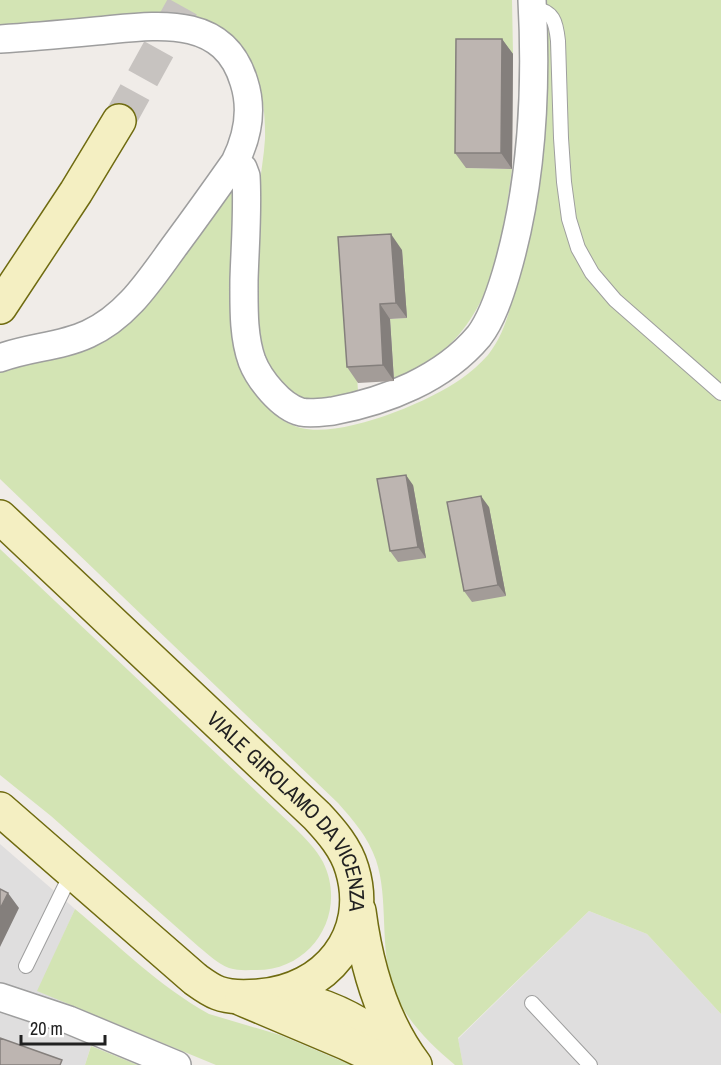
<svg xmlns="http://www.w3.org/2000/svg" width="721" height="1065" font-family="'Archivo Narrow',sans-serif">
<rect width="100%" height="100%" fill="#f0ece8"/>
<path fill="#dfdede" d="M0,844l75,65 -37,82 62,25 -15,49h-85z
M589,911l58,23 74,80v51h-258l-5,-26z"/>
<path fill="#d3e4b4" d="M0,0h512l1,54 -47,114 46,1c-8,58 -15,125 -57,170 -17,18 -39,31 -61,42l-4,-62 16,-1 -4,-68 -53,3 9,138c-17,4 -40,13 -57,6 -13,-6 -27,-19 -32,-32 -14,-35 -12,-75 -11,-112 0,-20 0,-40 1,-59 1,-19 5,-37 6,-55 1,-46 -10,-100 -58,-119 -17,-6 -35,-7 -54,-7l-153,15z
M541,0h180v1014l-74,-80 -58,-23 -131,127 5,27h-8c-25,-21 -51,-46 -62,-78 -14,-41 -4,-88 -17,-127 -8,-23 -23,-40 -38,-57l-338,-324v-109l63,-15 164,-166 8,-2 18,200c12,19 25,35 48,41 41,10 126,-25 160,-49 10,-7 19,-15 27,-24 17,-21 22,-47 29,-72z
M0,549l294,278c11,11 22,22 29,35 25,51 -11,108 -66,108 -10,0 -19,1 -28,-2 -11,-4 -21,-14 -30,-21l-148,-131 -51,-41z
M75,909c43,36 85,78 134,105l71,21 71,30h-135l-179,-74z
M91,1046l47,19h-53z"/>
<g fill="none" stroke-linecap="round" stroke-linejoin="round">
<path stroke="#c7c3c0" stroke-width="33" stroke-dasharray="33 16" stroke-linecap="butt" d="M119,121l67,-121"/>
<defs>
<path id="lane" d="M532,8c22,3 24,14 26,33l3,97 3,44 5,37 9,29 14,25 23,27 106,93
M26,966l46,-94
M532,1003l58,62"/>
<path id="street" d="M0,39c32,-2 64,-5 96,-8 57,-5 127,-19 148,51 9,28 4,54 -9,80 -19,27 -39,55 -59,82 -25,34 -48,72 -88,90 -28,13 -59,13 -88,24
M235,162l8,6 3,8c2,35 -1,70 -2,104 0,27 -1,56 8,81 7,18 29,46 49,51 10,2 22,0 32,-1 53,-10 110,-32 146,-75 13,-17 21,-42 27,-62 26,-88 31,-183 26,-274
M0,997l69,23 108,45"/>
<g id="secondary">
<path d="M0,307l76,-115 43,-71"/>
<path id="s1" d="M0,517l317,299c14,15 29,32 35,53 20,66 -26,122 -93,127 -13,1 -28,2 -41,-3 -8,-3 -16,-9 -23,-14l-195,-170"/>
<path d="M359,911c7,54 22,109 56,154"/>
<path d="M273,995c42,5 82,22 116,50"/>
<path d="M242,999l104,44 47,22"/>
</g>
</defs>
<use href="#lane" stroke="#9e9e9e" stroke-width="16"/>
<use href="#street" stroke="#9e9e9e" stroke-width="30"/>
<use href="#secondary" stroke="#6f6b10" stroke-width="36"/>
<use href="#lane" stroke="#fff" stroke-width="14"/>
<use href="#street" stroke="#fff" stroke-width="27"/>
<use href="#secondary" stroke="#f4efc2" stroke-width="33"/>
</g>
<path fill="#a39c98" d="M502,39l11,15 -1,115 -46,-1 -11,-15z
M402,250l5,68 -17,1 4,62 -36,2 -11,-16z
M413,485l13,73 -28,4 -8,-11z
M489,507l17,89 -34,6 -8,-11z"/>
<path fill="#847f7c" d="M502,39l11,15 -1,115 -11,-16z
M391,234l11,16 5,68 -11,-15z
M380,304l10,15 4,62 -11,-16z
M406,475l7,10 13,73 -8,-11z
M481,496l8,11 17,89 -8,-11z
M8,893l11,15 -19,39v-38z"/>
<path fill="#bdb5b1" stroke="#847f7c" stroke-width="1.5" d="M456,39h46l-1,114h-46z
M391,234l5,69 -16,1 3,61 -36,2 -9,-130z
M406,475l12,72 -28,4 -13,-72z
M481,496l17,89 -34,6 -17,-89z
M0,889l8,4 -8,16z
M0,1038l62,22 -2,5h-60z"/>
<g text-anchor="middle" stroke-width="4.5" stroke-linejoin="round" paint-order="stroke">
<g font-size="21" fill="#212121" stroke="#fff">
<text dy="7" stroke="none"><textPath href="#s1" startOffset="416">VIALE GIROLAMO DA VICENZA</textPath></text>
</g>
</g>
<path d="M21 1035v9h84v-9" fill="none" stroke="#212121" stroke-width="3"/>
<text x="30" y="1035" font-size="18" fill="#212121" stroke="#ffffff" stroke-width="4.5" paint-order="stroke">20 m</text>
</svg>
